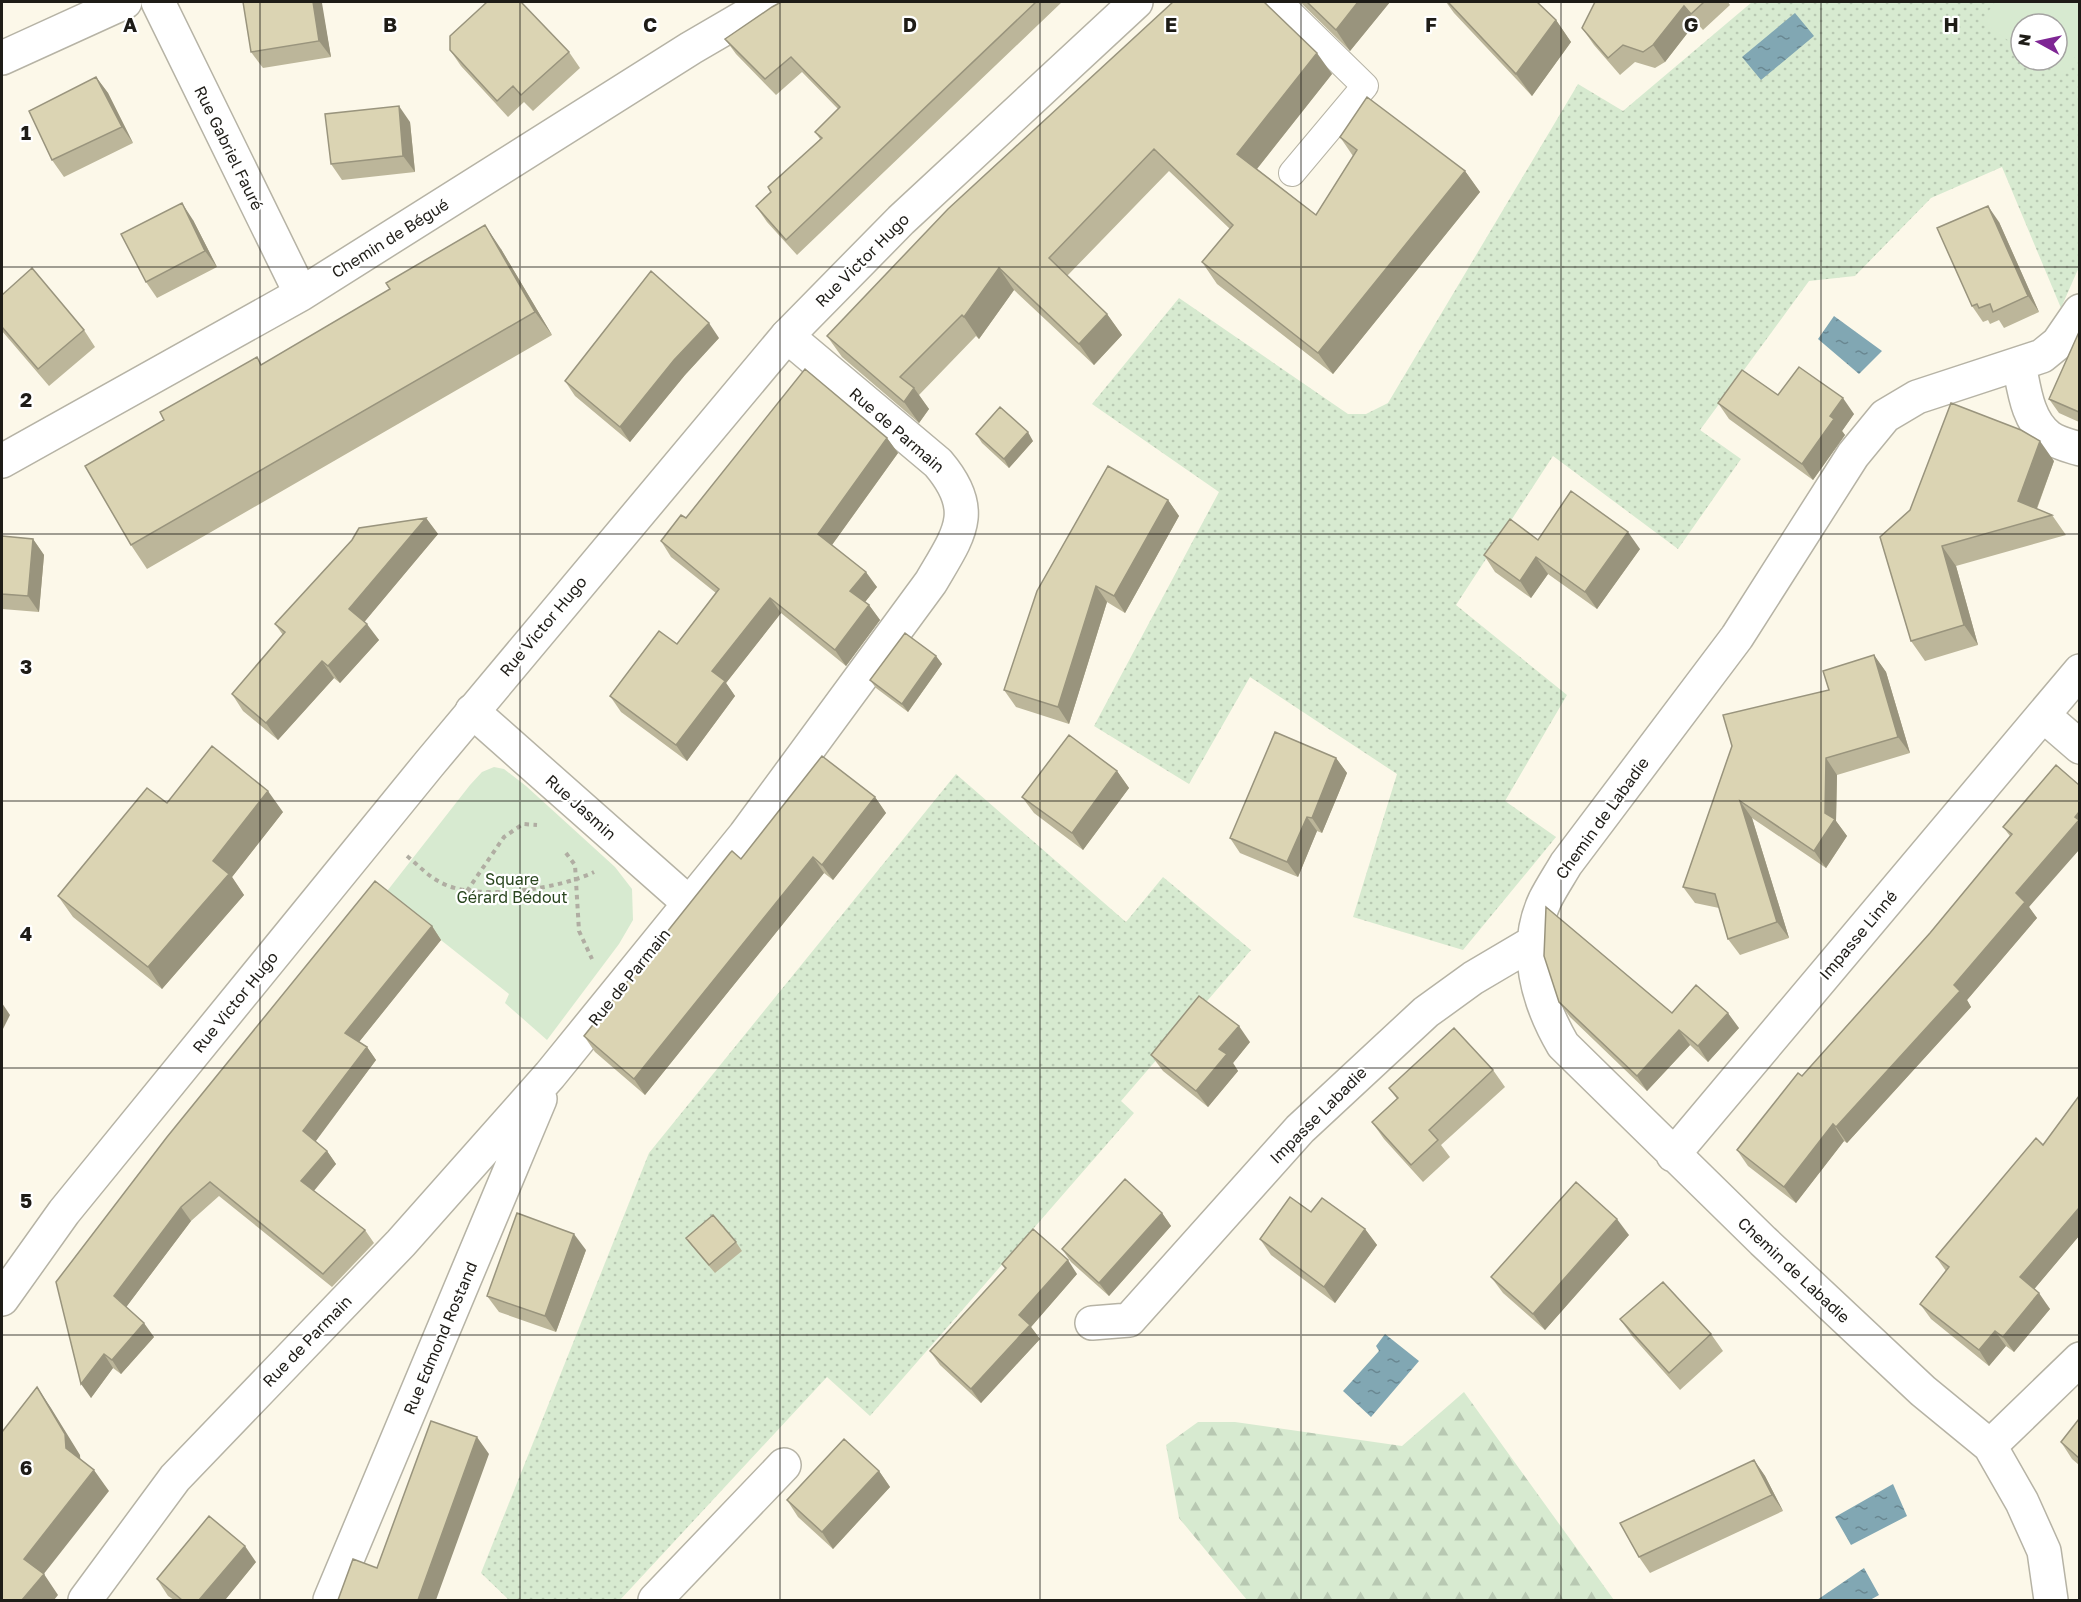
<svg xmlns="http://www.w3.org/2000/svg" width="2081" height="1602" font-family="'Golos Text',sans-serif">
<defs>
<pattern id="grass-dots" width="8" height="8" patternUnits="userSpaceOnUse" patternTransform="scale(1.5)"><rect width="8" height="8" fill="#d7ead0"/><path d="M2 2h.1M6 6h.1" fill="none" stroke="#b8c8b2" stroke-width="1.8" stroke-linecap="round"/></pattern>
<pattern id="forest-firs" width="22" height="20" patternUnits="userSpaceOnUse" patternTransform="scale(1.5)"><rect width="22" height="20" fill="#d7ead0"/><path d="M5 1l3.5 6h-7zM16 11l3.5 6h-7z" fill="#b8c8b2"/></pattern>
<pattern id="water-ripples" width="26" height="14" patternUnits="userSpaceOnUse" patternTransform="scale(1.5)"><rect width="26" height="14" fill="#81a7b3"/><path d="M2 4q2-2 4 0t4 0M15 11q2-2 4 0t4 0" fill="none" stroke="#698791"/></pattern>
</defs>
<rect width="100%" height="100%" fill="#fcf8e9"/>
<path fill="url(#grass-dots)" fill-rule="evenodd" d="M1752,2h327v265l-18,41 -59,-141 -71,31 -76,78 -46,5 -109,149 41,29 -63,90 -125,-93 -97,149 111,90 -62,106 51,36 -93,113 -110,-33 44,-143 -147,-97 -61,107 -95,-58 125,-234 -127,-88 87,-106 169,116h18l22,-11 190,-319 45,27zM2021,24h36v36h-36z
M956,774l170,148 37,-45 88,73 -130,151 13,12 -264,303 -43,-39 -207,223h-111l-28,-27 168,-420z"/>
<path fill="url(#forest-firs)" d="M1464,1392l150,208h-367l-68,-82 -13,-73 32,-23h37l167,24z"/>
<path fill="#d7ead0" d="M1995,2h84v49l-17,25 -24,-16h19v-36h-36v25l-40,-27z
M494,767l10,2 22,17 89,81 17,22 1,31 -14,24 -72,96 -42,-37 4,-9 -125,-99 86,-110 12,-13z"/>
<path fill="url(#water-ripples)" d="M1795,13l19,23 -53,44 -19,-23z
M1834,316l48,35 -23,23 -41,-35z
M1385,1334l34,27 -48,56 -28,-26 36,-40 -3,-5z
M1893,1484l14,32 -56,29 -16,-28z
M1864,1568l15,27 -9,5h-53z"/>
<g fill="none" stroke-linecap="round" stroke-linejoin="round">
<defs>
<path id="service" d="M1279,2l86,84 -73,87"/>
<path id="minor" d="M158,2l143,292
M2,58l123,-56
M2019,364c5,24 8,57 30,73 8,6 21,9 31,12
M2,461l299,-167 390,-246 79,-46
M472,711l217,192
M2043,715l37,32
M1673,1155l407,-484
M1092,1323l37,-3 171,-191 126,-117 47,-34 61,-36
M1990,1446l90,-87
M85,1600l90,-122 226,-235 149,-168 195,-240 186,-253c28,-48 48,-71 7,-119l-151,-127
M330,1600l210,-501
M655,1600l129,-135
M2051,1600l-7,-49 -22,-49 -32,-56 -67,-55 -160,-150 -200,-196c-25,-43 -41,-96 -18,-145 6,-12 14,-24 21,-36l171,-227 116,-182 32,-39 32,-19 125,-41 16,-13 22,-32"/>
<path id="secondary" d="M2,1299l62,-87 365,-448 358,-428 114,-116 235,-218"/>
</defs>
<use href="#service" stroke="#b6b3a5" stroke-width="28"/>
<use href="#minor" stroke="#b6b3a5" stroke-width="36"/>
<use href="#secondary" stroke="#b6b3a5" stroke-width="36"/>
<path stroke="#b0ada2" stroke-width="4" stroke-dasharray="4.5 4.5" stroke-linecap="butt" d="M566,853l9,12 4,66 13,28
M407,856c11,9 21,20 33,26 34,20 120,7 154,-10
M467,891l37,-54 19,-13 14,1"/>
<use href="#service" stroke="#fff" stroke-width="26"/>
<use href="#minor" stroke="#fff" stroke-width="33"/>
<use href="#secondary" stroke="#fff" stroke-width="33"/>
</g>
<path fill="#bcb69a" d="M243,2h78l10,55 -68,11 -12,-16z
M781,2h281l-265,253 -30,-33 -11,-16 15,-14 49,-53 -5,-7 23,-23 -36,-37 -26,23 -40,-41 -11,-15z
M1173,2h92v1l67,71 -75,95 59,46 37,-59 -13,-19 125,34 15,21 -147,182 -116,-90 -15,-22 28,-33 -61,-58 -102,105 40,38 15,21 -28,30 -80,-75 -35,49 -3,-3 -57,59 10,14 -10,14 -77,-66 -15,-21z
M1300,2h90l-40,49z
M1446,2h91l19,18 15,22 -39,54 -78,-83z
M1595,2h133l2,3 -27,25 -7,-8 -31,40 -10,6 -20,-6 -15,13 -26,-30 -12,-17z
M450,50l119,2 11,16 -47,43 -9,-9 -16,15 -47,-51z
M96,77l12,16 25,50 -69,34 -12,-17z
M410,122l5,50 -73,8 -11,-16z
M193,220l24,47 -60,31 -11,-16z
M1999,222l40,90 -35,16 -5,-8 -9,4 -2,-4 -5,2 -11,-16z
M501,249l51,86 -405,234 -16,-24 131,-181z
M2,295l82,35 11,17 -46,39 -47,-55z
M2079,332v90l-20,-9 -10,-14z
M719,338l-34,37 -55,67 -55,-46 -10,-15z
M1778,395l76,19 -12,17 3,4 -32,45 -84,-61 -11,-16z
M976,434l57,7 -24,27 -27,-25z
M887,438l11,15 -66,92 45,42 -12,15 4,3 11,15 -34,46 -65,-53 -55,70 9,13 -48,65 -66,-49 -11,-16 67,-52 39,-51 -45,-36 -10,-16 25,-23z
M2054,461l-17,48 15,6 14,20 -110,31 22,79 -53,16 -14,-20 -31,-104z
M1168,500l11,16 -54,97 -18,-11 -38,122 -53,-17 -12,-17z
M426,518l12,16 -74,88 15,18 -39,43 -6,-5 -56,62 -35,-29 -11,-17 51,-59 -8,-11z
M2,536l31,3 11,16 -5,57 -37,-3z
M1640,549l-43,60 -49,-35 -17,24 -36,-26 -11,-17z
M1874,655l12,17 24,81 -73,22 -1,46 11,15 -21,32 -74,-50 37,120 -49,17 -12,-16 -9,-31 -24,-5 -12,-16 49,-141 97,-56z
M936,656l6,8 -34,48 -32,-24 -6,-8z
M1336,758l11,15 -25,60 -5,-2 -19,46 -58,-24 -10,-15z
M2056,765l-27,142 8,11 -70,82 4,7 -124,136 -3,-2 -48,62 -48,-37 -11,-16 193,-217 80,-97 -7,-9z
M1117,771l12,17 -46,62 -49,-37 -12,-16z
M875,797l11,16 -53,67 -9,-7 -179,222 -50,-43 -11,-16z
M167,803l116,9 -51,65 12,18 -82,94 -89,-72 -15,-21z
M432,926l9,14 -82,102 8,5 9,13 -61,81 12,10 9,13 -22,27 51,39 9,13 -42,44 -113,-91 -28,25 -65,86 28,30 -33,37 -8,-6 -22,30 -35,-116z
M1559,1002l113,11 67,15 -31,34 -18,-17 -43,46 -77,-74z
M1250,1042l-17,21 5,8 -30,36 -45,-36 -12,-16z
M1493,1070l12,17 -64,58 9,12 -27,25 -39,-43 -12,-17 25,-23 -8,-11z
M2079,1096v140l-45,53 16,20 -36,43 -8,-6 -17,20 -58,-47 -11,-15 26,-33 -10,-14 107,-112z
M1311,1212l54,17 12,16 -42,58 -64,-48 -11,-16z
M1162,1213l9,13 -62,70 -38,-34 -9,-13z
M1629,1235l-84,95 -42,-37 -12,-16z
M686,1238l50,4 6,9 -27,22 -23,-27z
M586,1250l-30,82 -57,-20 -12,-16z
M1002,1264l75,10 -46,53 9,12 -59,64 -41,-38 -10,-14 75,-82z
M1620,1319l91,15 12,17 -43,39 -48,-54z
M2079,1419v46l-7,-6 -11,-17z
M1754,1460l11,16 18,35 -133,62 -11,-16z
M879,1471l11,16 -57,62 -35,-32 -11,-17z
M256,1562l-31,38h-51l-6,-4 -11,-17z"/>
<path fill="#99947d" d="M313,2h8l1,1 9,54 -12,-16z
M1358,2h32l-40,49 -14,-21z
M1684,6l12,16 -31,40 -12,-17z
M1556,20l15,22 -39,54 -16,-22z
M1317,53l15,21 -80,101 -15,-21z
M96,77l12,16 25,50 -11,-16z
M399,106l11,16 5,50 -12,-16z
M1465,171l15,21 -147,182 -15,-21z
M182,203l11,17 24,47 -12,-16z
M1988,206l11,16 40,90 -11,-16z
M485,225l16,24 51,86 -17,-23z
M999,268l15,22 -35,49 -15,-22z
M1107,314l15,21 -28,30 -15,-21z
M709,323l10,15 -34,37 -55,67 -10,-15 54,-67z
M914,388l15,21 -10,14 -15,-21z
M1843,398l11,16 -12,17 3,4 -32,45 -11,-16 28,-48z
M1028,432l5,9 -24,27 -5,-9z
M887,438l11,15 -69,96 -11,-15z
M2040,441l14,20 -22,60 -14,-20z
M1168,500l11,16 -54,97 -11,-17z
M426,518l12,16 -77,92 -12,-17z
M1628,532l12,17 -43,60 -12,-17z
M33,539l11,16 -5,57 -11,-16z
M1942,546l14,20 22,79 -14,-20z
M1536,557l12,17 -17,24 -11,-17z
M866,572l11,15 -16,20 -11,-16z
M1096,586l11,16 -38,122 -11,-17z
M770,598l11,15 -55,70 9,13 -48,65 -11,-16 36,-74z
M869,605l11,15 -34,46 -11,-16z
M367,624l12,16 -39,43 -12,-17z
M1874,655l12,17 24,81 -12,-16z
M936,656l6,8 -34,48 -6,-8z
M322,661l12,17 -56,62 -12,-17z
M1336,758l11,15 -25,60 -10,-15z
M1826,758l11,17 -1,46 11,15 -21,32 -12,-17 11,-38z
M1117,771l12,17 -46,62 -11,-17z
M268,791l15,21 -51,65 12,18 -82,94 -14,-22 65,-106z
M875,797l11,16 -53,67 -11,-15z
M1740,801l12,17 37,120 -12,-16z
M2079,812v38l-50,57 8,11 -70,82 4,7 -124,136 -11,-16 118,-142 62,-92z
M1307,817l10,14 -19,46 -11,-15z
M813,857l11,16 -179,222 -11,-16z
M432,926l9,14 -86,107 -10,-14z
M2,1003l8,12 -8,16z
M1728,1013l11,15 -31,34 -10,-16z
M1239,1026l11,16 -17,21 5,8 -30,36 -12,-16 23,-42z
M1679,1030l11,15 -43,46 -10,-15z
M367,1047l9,13 -63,85 -10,-14z
M1833,1124l11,17 -48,62 -12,-16z
M327,1151l9,13 -25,30 -10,-13z
M181,1207l10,14 -67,89 -10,-14z
M2079,1208v28l-48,57 -11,-16z
M1162,1213l9,13 -62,70 -10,-13z
M1617,1219l12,16 -84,95 -12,-16z
M1365,1229l12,16 -42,58 -11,-16z
M574,1234l12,16 -30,82 -11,-16z
M1068,1260l9,14 -46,53 9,12 -59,64 -10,-14 48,-74z
M2039,1293l11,16 -36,43 -11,-15z
M144,1323l10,14 -33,37 -9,-14z
M1995,1331l11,15 -17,20 -10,-16z
M104,1354l9,14 -22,30 -10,-14z
M37,1387l14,21 29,47 1,14 -15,-21z
M477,1437l12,17 -53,146h-18z
M1754,1460l11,16 18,35 -11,-16z
M94,1470l15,21 -70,89 -15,-21z
M879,1471l11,16 -57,62 -11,-17z
M245,1546l11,16 -31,38h-26z
M44,1574l14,21 -4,5h-32z"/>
<path fill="#dbd4b3" stroke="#99947d" stroke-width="1.5" d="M243,2h70l6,39 -68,11z
M487,2h34l48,50 -48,43 -8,-9 -16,15 -47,-51v-14z
M781,2h255l-250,238 -30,-34 15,-14 -3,-5 54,-49 -7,-6 25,-25 -49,-50 -26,22 -40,-40 47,-32z
M1173,2h91l53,51 -80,101 79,61 41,-65 -17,-13 27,-40 98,74 -147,182 -116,-91 31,-37 -79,-76 -105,109 58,56 -28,30 -80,-76 -35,49 -2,-2 -62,62 14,11 -10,14 -77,-66 121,-127z
M1307,2h51l-22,28z
M1448,2h89l19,18 -40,54z
M1595,2h109l-13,12 -7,-8 -31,39 -10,7 -20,-7 -15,13 -26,-30z
M96,77l26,50 -70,33 -23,-49z
M399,106l4,50 -72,8 -6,-50z
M182,203l23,48 -59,31 -25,-48z
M1988,206l40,90 -35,16 -3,-8 -11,4 -2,-4 -5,2 -35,-78z
M485,225l50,87 -404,233 -46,-79 79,-46 -4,-8 97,-55 4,8 129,-76 -4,-6z
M32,268l52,62 -46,39 -36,-42v-32z
M651,271l58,52 -35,37 -54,67 -55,-46z
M2079,332v80l-30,-13z
M1799,367l44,31 -13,18 4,3 -32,45 -84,-61 24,-33 36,25z
M805,369l82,69 -69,96 48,38 -16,19 19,14 -34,45 -65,-52 -58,73 13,10 -49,64 -66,-49 49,-65 18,13 42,-55 -58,-48 20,-26 5,3z
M1951,403l70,27 19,11 -22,60 34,14 -110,31 22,79 -53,16 -31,-104 30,-27z
M1000,407l28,25 -24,27 -28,-25z
M1108,466l60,34 -54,96 -18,-10 -38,121 -54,-17 33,-99z
M1571,491l57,41 -43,60 -49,-35 -16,24 -36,-26 26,-36 28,21z
M426,518l-77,91 18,15 -39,42 -6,-5 -56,62 -34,-29 53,-62 -10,-8 77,-84 7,-12z
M2,536l31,3 -5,57 -26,-2z
M905,633l31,23 -34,48 -32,-24z
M1874,655l24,82 -72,21 -1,55 10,6 -21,32 -74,-50 37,121 -49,17 -13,-45 -32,-7 49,-141 -9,-31 106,-25 -6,-19z
M1275,732l61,26 -24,60 -5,-1 -20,45 -57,-24z
M1069,735l48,36 -45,62 -50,-36z
M212,746l56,45 -55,70 16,13 -81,93 -90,-71 89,-108 20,15z
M822,756l53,41 -53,68 -9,-8 -179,222 -50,-43 146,-183 2,-2 9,8z
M2056,765l23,20v27l-4,5 4,3 -63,73 9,9 -71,83 6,6 -124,136 -3,-3 -49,63 -47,-37 61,-77 4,3 128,-143 82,-99 -9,-7z
M375,881l57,45 -87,107 22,14 -64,84 24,20 -26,30 64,49 -42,44 -113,-92 -29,25 -67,89 30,27 -32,37 -8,-6 -23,30 -25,-102 111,-145z
M1546,907l126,106 24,-28 32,28 -30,33 -19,-16 -42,46 -78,-74 -15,-46z
M1199,996l40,30 -20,23 8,5 -31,37 -45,-36z
M1454,1028l39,42 -64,60 9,10 -27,25 -39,-43 26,-24 -9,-10z
M2079,1096v112l-59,69 19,16 -36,44 -8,-6 -16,19 -59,-46 29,-37 -13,-10 100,-119 7,7z
M1125,1179l37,34 -63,70 -37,-34z
M1576,1182l41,37 -84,95 -42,-37z
M1290,1197l21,15 11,-14 43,31 -41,58 -64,-48z
M517,1213l57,21 -29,82 -58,-20z
M713,1215l23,27 -27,23 -23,-27z
M1033,1229l35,31 -49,55 11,10 -59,64 -41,-38 76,-83 -4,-4z
M1663,1282l48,52 -42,39 -49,-54z
M37,1387l28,47 1,14 28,22 -70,89 20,15 -22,26h-20v-168z
M2079,1419v39l-18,-16z
M431,1421l46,16 -59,163h-80l15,-41 24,9z
M844,1439l35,32 -57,61 -35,-32z
M1754,1460l18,35 -133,62 -19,-34z
M209,1516l36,30 -46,54h-17l-25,-21z"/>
<path fill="none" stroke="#1e1c17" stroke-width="1.5" stroke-opacity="0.55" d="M260,2v1598M520,2v1598M780,2v1598M1040,2v1598M1301,2v1598M1561,2v1598M1821,2v1598M2,267h2078M2,534h2078M2,801h2078M2,1068h2078M2,1335h2078"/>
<g text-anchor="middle" stroke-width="4.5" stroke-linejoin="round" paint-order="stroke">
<g font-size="16" fill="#1e1c17" stroke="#fff">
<text transform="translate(229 148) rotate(64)" y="6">Rue Gabriel Fauré</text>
<text transform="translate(390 238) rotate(-32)" y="6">Chemin de Bégué</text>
<text transform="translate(862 260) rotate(-45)" y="6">Rue Victor Hugo</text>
<text transform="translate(897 430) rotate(41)" y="6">Rue de Parmain</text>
<text transform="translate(543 626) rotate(-50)" y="6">Rue Victor Hugo</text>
<text transform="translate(581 807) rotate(42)" y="6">Rue Jasmin</text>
<text transform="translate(1602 818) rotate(-54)" y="6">Chemin de Labadie</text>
<text transform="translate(1858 935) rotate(-50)" y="6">Impasse Linné</text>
<text transform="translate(629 977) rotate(-51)" y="6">Rue de Parmain</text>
<text transform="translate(235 1002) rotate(-51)" y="6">Rue Victor Hugo</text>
<text transform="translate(1318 1115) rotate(-45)" y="6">Impasse Labadie</text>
<text transform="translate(1794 1270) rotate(43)" y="6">Chemin de Labadie</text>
<text transform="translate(440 1338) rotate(-67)" y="6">Rue Edmond Rostand</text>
<text transform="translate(307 1341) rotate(-46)" y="6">Rue de Parmain</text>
</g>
<g font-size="16" fill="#29461e" stroke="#fff">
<text x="512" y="885">Square<tspan x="512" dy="18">Gérard Bédout</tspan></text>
</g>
</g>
<g font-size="20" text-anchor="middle" font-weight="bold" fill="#1e1c17" stroke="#fff" stroke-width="4.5" stroke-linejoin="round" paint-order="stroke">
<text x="130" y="32">A</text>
<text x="390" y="32">B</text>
<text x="650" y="32">C</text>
<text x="910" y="32">D</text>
<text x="1171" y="32">E</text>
<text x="1431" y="32">F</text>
<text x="1691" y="32">G</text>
<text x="1951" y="32">H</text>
<text x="26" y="140">1</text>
<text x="26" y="407">2</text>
<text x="26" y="674">3</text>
<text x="26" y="941">4</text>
<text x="26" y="1208">5</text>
<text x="26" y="1475">6</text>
</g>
<rect width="2081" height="1602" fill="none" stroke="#1e1c17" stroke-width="6"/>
<g transform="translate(2039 42) rotate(278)"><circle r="28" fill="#ffffff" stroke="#a5a4a2" stroke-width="1.5"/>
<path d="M0-4.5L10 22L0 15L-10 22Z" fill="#7e2694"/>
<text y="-9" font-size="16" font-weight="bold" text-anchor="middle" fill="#1e1c17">N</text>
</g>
</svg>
